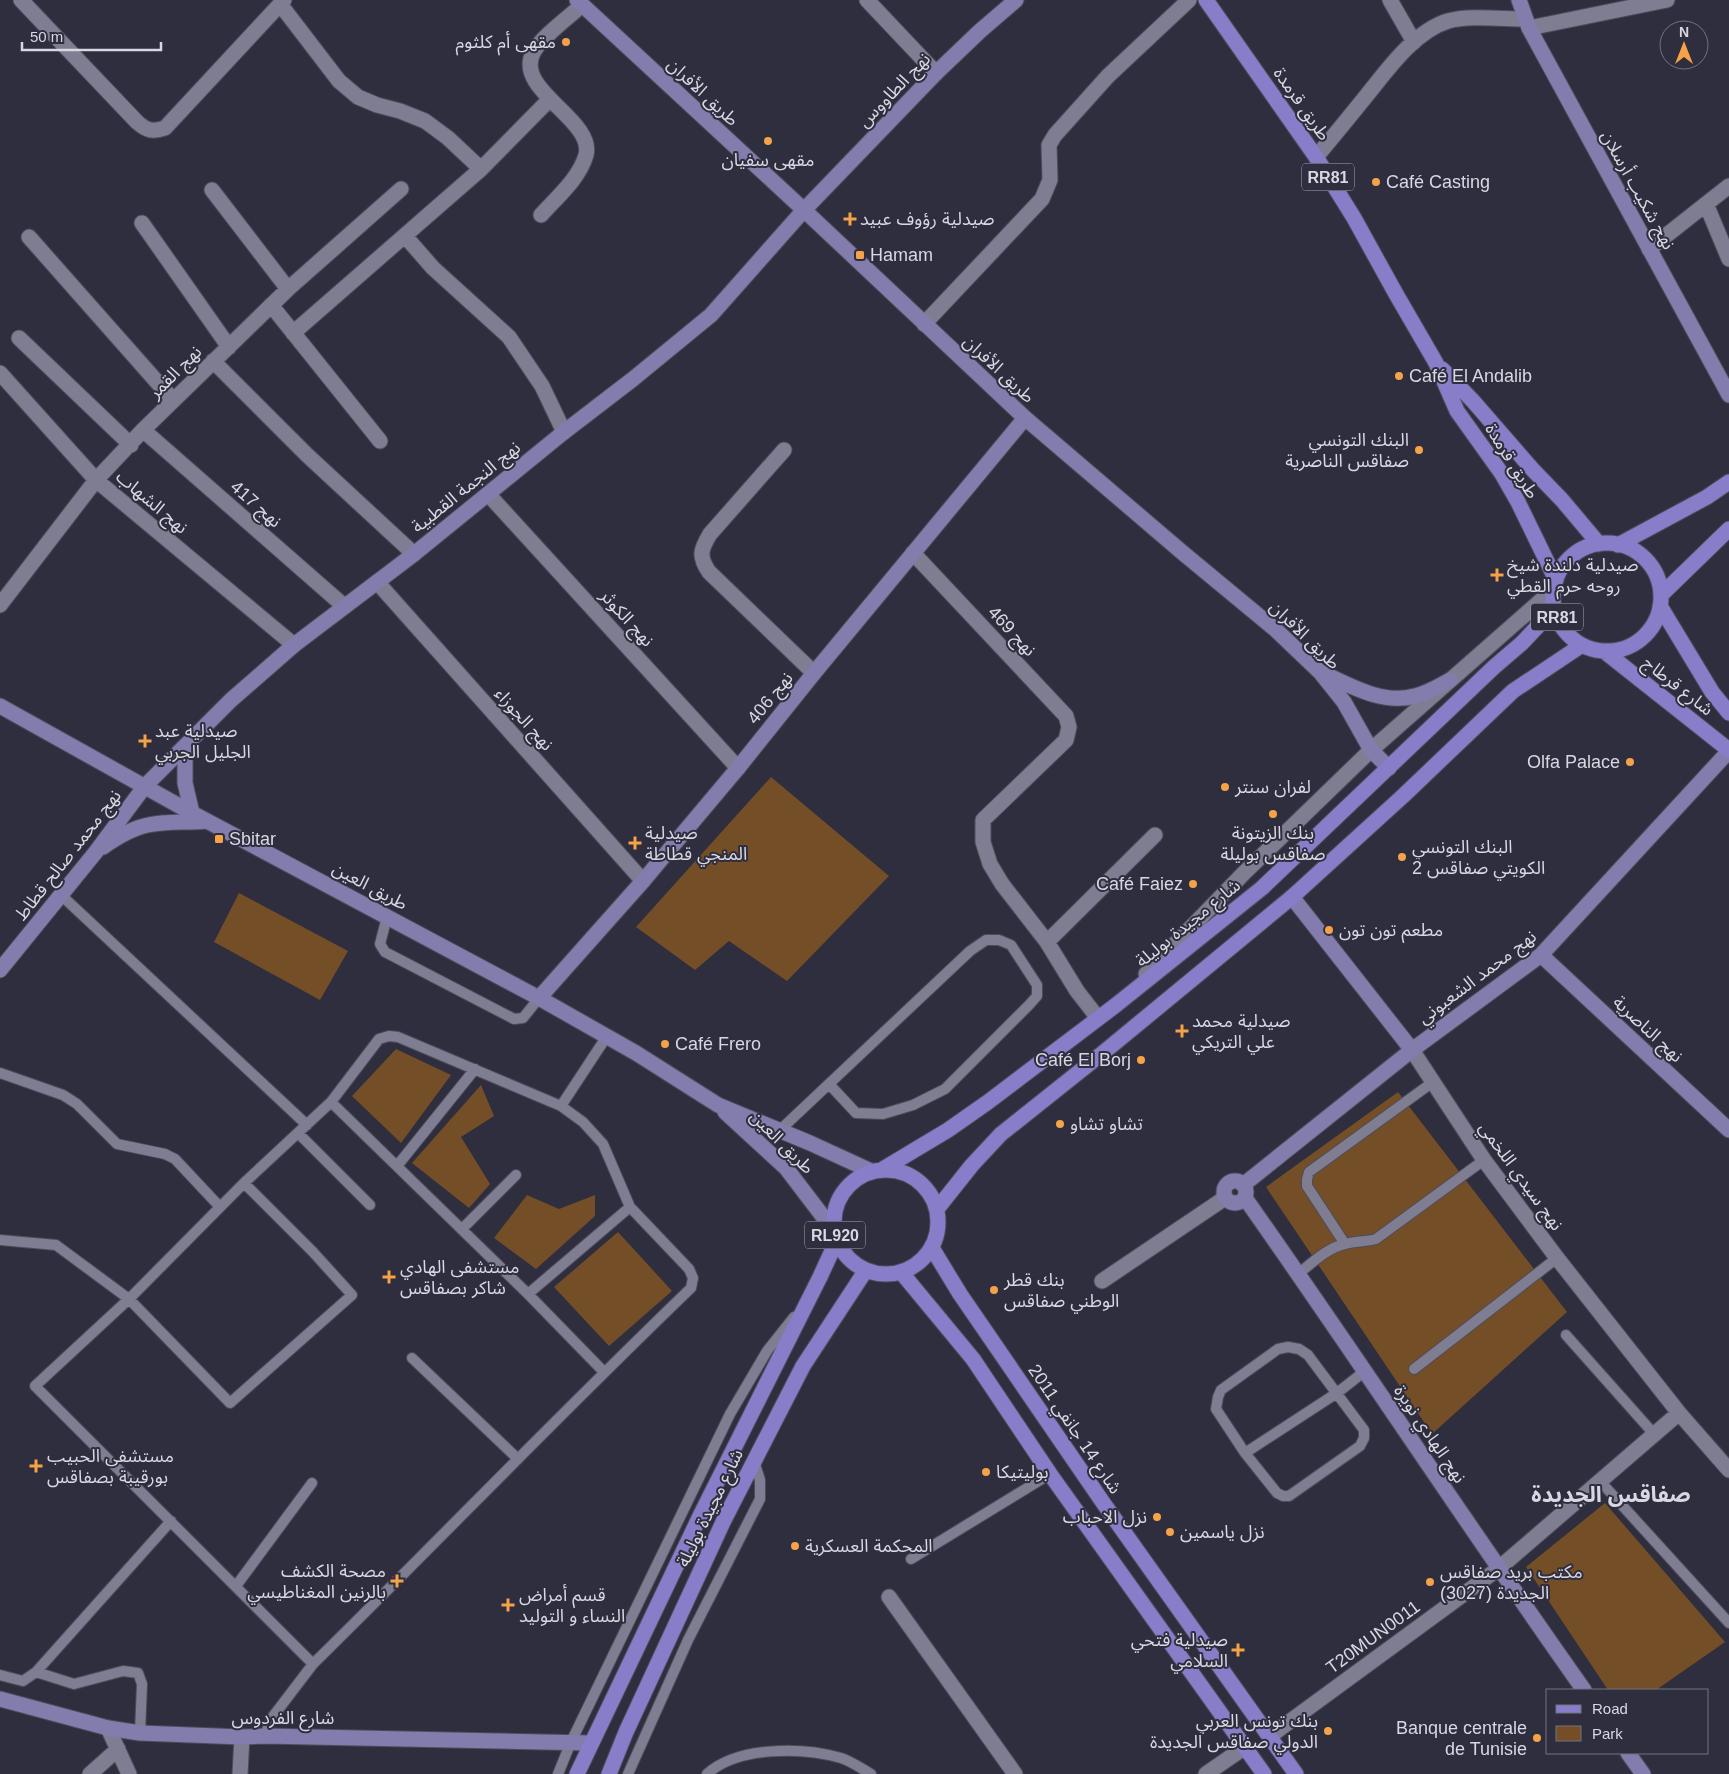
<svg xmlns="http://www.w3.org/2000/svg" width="1729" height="1774" font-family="Arial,'Noto Sans Arabic',sans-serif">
<rect width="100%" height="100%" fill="#2f2e3f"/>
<path fill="#744e27" d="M771,777l118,99 -102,105 -58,-40 -34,29 -59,-43z
M239,893l109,58 -28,49 -106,-58z
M396,1049l55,26 -50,68 -49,-47z
M481,1085l13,31 -33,21 29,47 -21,24 -57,-45z
M1398,1092l169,220 -135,122 -166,-247z
M527,1195l32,14 36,-14v21l-59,53 -42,-31z
M618,1232l54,59 -63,55 -55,-59z
M1605,1503l120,139 -69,48h-48l-82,-123z"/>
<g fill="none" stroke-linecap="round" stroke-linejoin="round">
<defs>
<path id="lane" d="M61,895l246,230
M387,917l-7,27 5,8 129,67 9,-1 16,-20
M0,1073l63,22 14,9 40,40 48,10 10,5 45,48
M331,1102l48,-63 10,-3 9,1 163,69 46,-70
M561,1106l22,16 20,22 27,63
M779,1131l191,-180 16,-11h13l12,5 26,40v11l-8,9 -84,84 -32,16 -30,9 -27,-1 -27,-29
M298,1133l72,72
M397,1166l78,-97
M462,1229l54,-54
M0,1240l56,5 73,54 -94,87 278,278c127,-125 250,-253 378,-376l2,-10 -4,-9 -59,-62 -102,87 -197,-192 -87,81 -115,116 101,104 122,-108 -39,-43 -69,-69
M1345,1244l-38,-58v-7l2,-7 124,-90
M1298,1274c14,-11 29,-26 47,-30 10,-3 20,-2 31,-5l108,-79
M528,1294l76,78
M1566,1335l88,99
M1288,1347l11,2 9,6 56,75v8l-4,8 -71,50h-6l-6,-3 -32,-40 -29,-44 2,-12 3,-7 57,-41z
M412,1358l106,101
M1414,1369l143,-111
M1245,1453l92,-60 28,-22
M1600,1481l129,142
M911,1559l139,-85
M236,1586l76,-103
M36,1672l38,12 49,-13 15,2 4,11 -2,49
M0,1675l23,6 13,-9 135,-151
M265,1736l6,-17 42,-55
M558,1774l13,-32 159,-328 37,-63 27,-34
M628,1774l60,-134 72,-141v-19l-6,-19
M707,1774c31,-28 95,-27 134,-16 10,3 21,11 30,16"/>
<path id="street" d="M21,0l116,122c10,9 16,10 28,6l119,-128
M867,0l69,73
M1390,0l24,42
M280,4l59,77 19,16 19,8 23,6 25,10 23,17 33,31
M1529,28l138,-28
M1316,157c17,-20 34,-41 51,-62 21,-26 48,-64 81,-74 20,-6 55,-2 77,-2
M212,190l76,99
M1706,204l23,55
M541,215c16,-18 38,-36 45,-60 9,-35 -72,-65 -53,-102 7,-15 36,-36 49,-48
M142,223l87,124
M405,236l28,32 76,69 33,49 22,46
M29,237l144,163
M1649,249l80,-63
M271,305l109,136
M924,324l118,-125 8,-19 -1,-35 6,-10 53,-59 81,-76
M293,333l188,-164 69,-70
M19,338l112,107
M213,361l94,94 107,99
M0,373l96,107 198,165
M143,430l201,176
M784,450l-74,84c-9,15 -12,22 -1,38l105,101
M488,494l250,274
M913,553l153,163 3,11 -3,13 -83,80v22l7,22 12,20 45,58 30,49 21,27
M377,582l266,299
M0,605l96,-125 47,-50 145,-141 113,-100
M1047,942l108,-107
M1146,974l98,-101 127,-123 183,-161
M1412,1050l72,110 73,98 122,155 50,57
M1102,1281l123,-83
M889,1597l126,177
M108,1728l21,46
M1270,1736l228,-167 181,-156
M90,1774l28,-25
M240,1774l2,-37
M1206,1774l39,-27"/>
<path id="secondary" d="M577,0l227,210 221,208 158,135 93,77 44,42 24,30 27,48 18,18
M1519,0l10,28 200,367
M1323,673c28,13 60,32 92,23 13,-3 24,-10 35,-16
M0,706l192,107 347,185 97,55 82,52 92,38 61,28
M185,746v37l7,30
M103,847c13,-9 29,-19 45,-22 19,-4 39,-2 58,-4
M1292,897l120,153
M1541,955l188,175
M0,970l95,-117 50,-67 86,-86 63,-55 120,-91 150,-122 69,-53 78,-64 93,-105 132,-137 44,-42 36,-31
M539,998l104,-117 95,-113 76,-95 211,-255
M725,1112l61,56 48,63
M1224 1192a11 11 0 1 1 22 0a11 11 0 1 1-22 0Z
M1243,1185l169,-135 129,-95 188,-204
M1245,1198c115,163 224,330 339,492
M0,1699l108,29 32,5 102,4 23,-1 325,7
M1628,1753l15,21"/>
<path id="primary" d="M1206,0l110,157 38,61 42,76 40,69 21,48 45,63 16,28 38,78
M1442,369l31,32 60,69 29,30 37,44
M1553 597a54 54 0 1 1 108 0a54 54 0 1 1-108 0Z
M1618,545l89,-48 22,-15
M1661,595l68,-66
M1660,606l52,86 17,21
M1604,651l125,99
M883,1169l65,-39 40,-28 128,-97 146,-117 232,-221 28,-24 32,-34
M834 1222a52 52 0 1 1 104 0a52 52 0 1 1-104 0Z
M937,1209l35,-44 29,-31 103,-82 188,-155 111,-101 110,-105 69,-46
M932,1248l28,46 144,210 192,270
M901,1272l72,87 77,115 214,300
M577,1774l123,-258 120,-239 17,-37
M609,1774l17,-42 98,-212 79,-154 63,-96"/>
</defs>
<use href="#lane" stroke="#4e4c5b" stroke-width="12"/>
<use href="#street" stroke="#4e4c5b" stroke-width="17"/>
<use href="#secondary" stroke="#4e4c5b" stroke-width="17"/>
<use href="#primary" stroke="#4e4c5b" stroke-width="17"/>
<use href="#lane" stroke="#7e7d91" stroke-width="10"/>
<use href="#street" stroke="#7e7d91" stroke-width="15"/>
<use href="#secondary" stroke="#837dad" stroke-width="15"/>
<use href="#primary" stroke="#887dc9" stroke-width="15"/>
</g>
<g fill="#f6a247" stroke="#2f2e3f" stroke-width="2">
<circle cx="566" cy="42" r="5"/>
<circle cx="768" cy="141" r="5"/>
<circle cx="1376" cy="182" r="5"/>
<path d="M847.5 211.5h5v5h5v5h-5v5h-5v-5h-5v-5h5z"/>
<rect x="855" y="250" width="10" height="10" rx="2.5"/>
<circle cx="1399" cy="376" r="5"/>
<circle cx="1419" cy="450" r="5"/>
<path d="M1494.5 567.5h5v5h5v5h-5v5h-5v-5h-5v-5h5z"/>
<path d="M142.5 733.5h5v5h5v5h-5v5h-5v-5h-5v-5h5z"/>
<circle cx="1630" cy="762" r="5"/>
<circle cx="1225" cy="787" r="5"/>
<circle cx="1273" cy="814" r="5"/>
<rect x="214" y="834" width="10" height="10" rx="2.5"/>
<path d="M632.5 835.5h5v5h5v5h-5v5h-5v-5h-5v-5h5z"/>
<circle cx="1402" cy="857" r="5"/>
<circle cx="1193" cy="884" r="5"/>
<circle cx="1329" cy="930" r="5"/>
<path d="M1179.5 1023.5h5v5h5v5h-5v5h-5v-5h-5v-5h5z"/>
<circle cx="665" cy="1044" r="5"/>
<circle cx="1141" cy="1060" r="5"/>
<circle cx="1060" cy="1124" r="5"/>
<path d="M386.5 1269.5h5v5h5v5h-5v5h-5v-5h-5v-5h5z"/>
<circle cx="994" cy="1290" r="5"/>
<path d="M33.5 1458.5h5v5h5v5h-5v5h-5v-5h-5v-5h5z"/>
<circle cx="986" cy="1472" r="5"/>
<circle cx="1157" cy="1517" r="5"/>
<circle cx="1170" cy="1532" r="5"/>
<circle cx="795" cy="1546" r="5"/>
<path d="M394.5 1573.5h5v5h5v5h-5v5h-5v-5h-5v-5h5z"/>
<circle cx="1430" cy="1582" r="5"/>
<path d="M505.5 1597.5h5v5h5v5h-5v5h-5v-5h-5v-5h5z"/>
<path d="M1235.5 1642.5h5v5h5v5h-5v5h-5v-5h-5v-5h5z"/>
<circle cx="1328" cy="1731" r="5"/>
<circle cx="1537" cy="1738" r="5"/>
</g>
<g text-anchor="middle" stroke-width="4" stroke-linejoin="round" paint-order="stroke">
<g fill="#2f2e3f" stroke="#a5a4b1" stroke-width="1">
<rect x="1302" y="163.5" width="52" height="27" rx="4"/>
<rect x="1531" y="603.5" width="52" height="27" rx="4"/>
<rect x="805" y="1221.5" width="60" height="27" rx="4"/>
</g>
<g font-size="16" font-weight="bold" fill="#d8d7e2">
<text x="1328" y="183">RR81</text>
<text x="1557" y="623">RR81</text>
<text x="835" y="1241">RL920</text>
</g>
<g font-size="18" fill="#d8d7e2" stroke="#2f2e3f" text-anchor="start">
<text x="556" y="48" text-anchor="end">مقهى أم كلثوم</text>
<text x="768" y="166" text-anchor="middle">مقهى سفيان</text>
<text x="1386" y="188">Café Casting</text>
<text x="860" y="225">صيدلية رؤوف عبيد</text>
<text x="870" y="261">Hamam</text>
<text x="1409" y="382">Café El Andalib</text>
<text x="1409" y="446" text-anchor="end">البنك التونسي<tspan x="1409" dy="21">صفاقس الناصرية</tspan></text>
<text x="1507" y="571">صيدلية دلندة شيخ<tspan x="1507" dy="21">روحه حرم القطي</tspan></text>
<text x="155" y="737">صيدلية عبد<tspan x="155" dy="21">الجليل الجربي</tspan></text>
<text x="1620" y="768" text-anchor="end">Olfa Palace</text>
<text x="1235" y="793">لفران سنتر</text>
<text x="645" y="839">صيدلية<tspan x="645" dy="21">المنجي قطاطة</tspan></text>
<text x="1273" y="839" text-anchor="middle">بنك الزيتونة<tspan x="1273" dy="21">صفاقس بوليلة</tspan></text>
<text x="229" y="845">Sbitar</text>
<text x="1412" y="853">البنك التونسي<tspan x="1412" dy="21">الكويتي صفاقس 2</tspan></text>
<text x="1183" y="890" text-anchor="end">Café Faiez</text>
<text x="1339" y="936">مطعم تون تون</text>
<text x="1192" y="1027">صيدلية محمد<tspan x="1192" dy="21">علي التريكي</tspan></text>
<text x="675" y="1050">Café Frero</text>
<text x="1131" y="1066" text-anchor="end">Café El Borj</text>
<text x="1070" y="1130">تشاو تشاو</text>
<text x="400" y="1273">مستشفى الهادي<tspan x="400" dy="21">شاكر بصفاقس</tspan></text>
<text x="1004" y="1286">بنك قطر<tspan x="1004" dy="21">الوطني صفاقس</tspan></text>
<text x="47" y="1462">مستشفى الحبيب<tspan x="47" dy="21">بورقيبة بصفاقس</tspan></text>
<text x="996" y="1478">بوليتيكا</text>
<text x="1147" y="1523" text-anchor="end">نزل الاحباب</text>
<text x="1180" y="1538">نزل ياسمين</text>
<text x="805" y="1552">المحكمة العسكرية</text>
<text x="386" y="1577" text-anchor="end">مصحة الكشف<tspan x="386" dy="21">بالرنين المغناطيسي</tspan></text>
<text x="1440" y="1578">مكتب بريد صفاقس<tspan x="1440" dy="21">الجديدة (3027)</tspan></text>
<text x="519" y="1601">قسم أمراض<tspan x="519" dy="21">النساء و التوليد</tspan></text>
<text x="1228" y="1646" text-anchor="end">صيدلية فتحي<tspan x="1228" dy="21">السلامي</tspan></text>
<text x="1318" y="1727" text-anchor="end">بنك تونس العربي<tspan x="1318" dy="21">الدولي صفاقس الجديدة</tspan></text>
<text x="1527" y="1734" text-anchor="end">Banque centrale<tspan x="1527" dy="21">de Tunisie</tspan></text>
</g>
<g font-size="18" fill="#d8d7e2" stroke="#2f2e3f">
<text transform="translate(894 90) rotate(-46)" y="6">نهج الطاووس</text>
<text transform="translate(703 92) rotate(43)" y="6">طريق الأفران</text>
<text transform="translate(1302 104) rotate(55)" y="6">طريق قرمدة</text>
<text transform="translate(1638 190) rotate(61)" y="6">نهج شكيب أرسلان</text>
<text transform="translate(999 369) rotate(43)" y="6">طريق الأفران</text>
<text transform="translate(175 372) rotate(-45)" y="6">نهج القمر</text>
<text transform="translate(1512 461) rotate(58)" y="6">طريق قرمدة</text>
<text transform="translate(466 487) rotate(-39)" y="6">نهج النجمة القطبية</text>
<text transform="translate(152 502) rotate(40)" y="6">نهج الشهاب</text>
<text transform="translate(256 504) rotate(41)" y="6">نهج 417</text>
<text transform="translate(627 618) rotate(48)" y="6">نهج الكوثر</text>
<text transform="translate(1012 631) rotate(47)" y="6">نهج 469</text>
<text transform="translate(1305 635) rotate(44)" y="6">طريق الأفران</text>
<text transform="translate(1678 686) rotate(38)" y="6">شارع قرطاج</text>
<text transform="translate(770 698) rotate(-51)" y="6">نهج 406</text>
<text transform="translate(524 719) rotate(48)" y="6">نهج الجوزاء</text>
<text transform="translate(68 855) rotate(-52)" y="6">نهج محمد صالح قطاط</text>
<text transform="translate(370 886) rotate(28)" y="6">طريق العين</text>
<text transform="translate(1188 923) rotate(-39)" y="6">شارع مجيدة بوليلة</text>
<text transform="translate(1477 977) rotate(-37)" y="6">نهج محمد الشعبوني</text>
<text transform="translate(1648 1029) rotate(43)" y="6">نهج الناصرية</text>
<text transform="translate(782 1142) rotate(45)" y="6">طريق العين</text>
<text transform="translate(1521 1176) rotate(54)" y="6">نهج سيدي اللخمي</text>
<text transform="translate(1075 1429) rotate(56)" y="6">شارع 14 جانفي 2011</text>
<text transform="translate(1430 1434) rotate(56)" y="6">نهج الهادي نويرة</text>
<text transform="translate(710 1508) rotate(-64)" y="6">شارع مجيدة بوليلة</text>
<text transform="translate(1373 1637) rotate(-36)" y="6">T20MUN0011</text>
<text x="283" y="1724">شارع الفردوس</text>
</g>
<g font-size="22" font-weight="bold" fill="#d8d7e2" stroke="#2f2e3f">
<text x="1611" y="1502">صفاقس الجديدة</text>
</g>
</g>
<rect x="1546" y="1689" width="162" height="65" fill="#2f2e3f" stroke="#737280"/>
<rect x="1556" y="1705" width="25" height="8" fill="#887dc9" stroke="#737280"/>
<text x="1592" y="1714" font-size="15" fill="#d8d7e2">Road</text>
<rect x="1556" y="1726" width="25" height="15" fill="#744e27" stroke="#737280"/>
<text x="1592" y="1739" font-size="15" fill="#d8d7e2">Park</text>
<g transform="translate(1684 45)"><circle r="24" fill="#2f2e3f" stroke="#737280"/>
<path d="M0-4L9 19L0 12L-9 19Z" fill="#f6a247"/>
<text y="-8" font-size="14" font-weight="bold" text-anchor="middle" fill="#d8d7e2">N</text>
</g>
<path d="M22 42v8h139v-8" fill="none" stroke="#d8d7e2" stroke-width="2.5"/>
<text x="30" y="42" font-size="15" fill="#d8d7e2" stroke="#2f2e3f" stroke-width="4" paint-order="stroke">50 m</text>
</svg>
